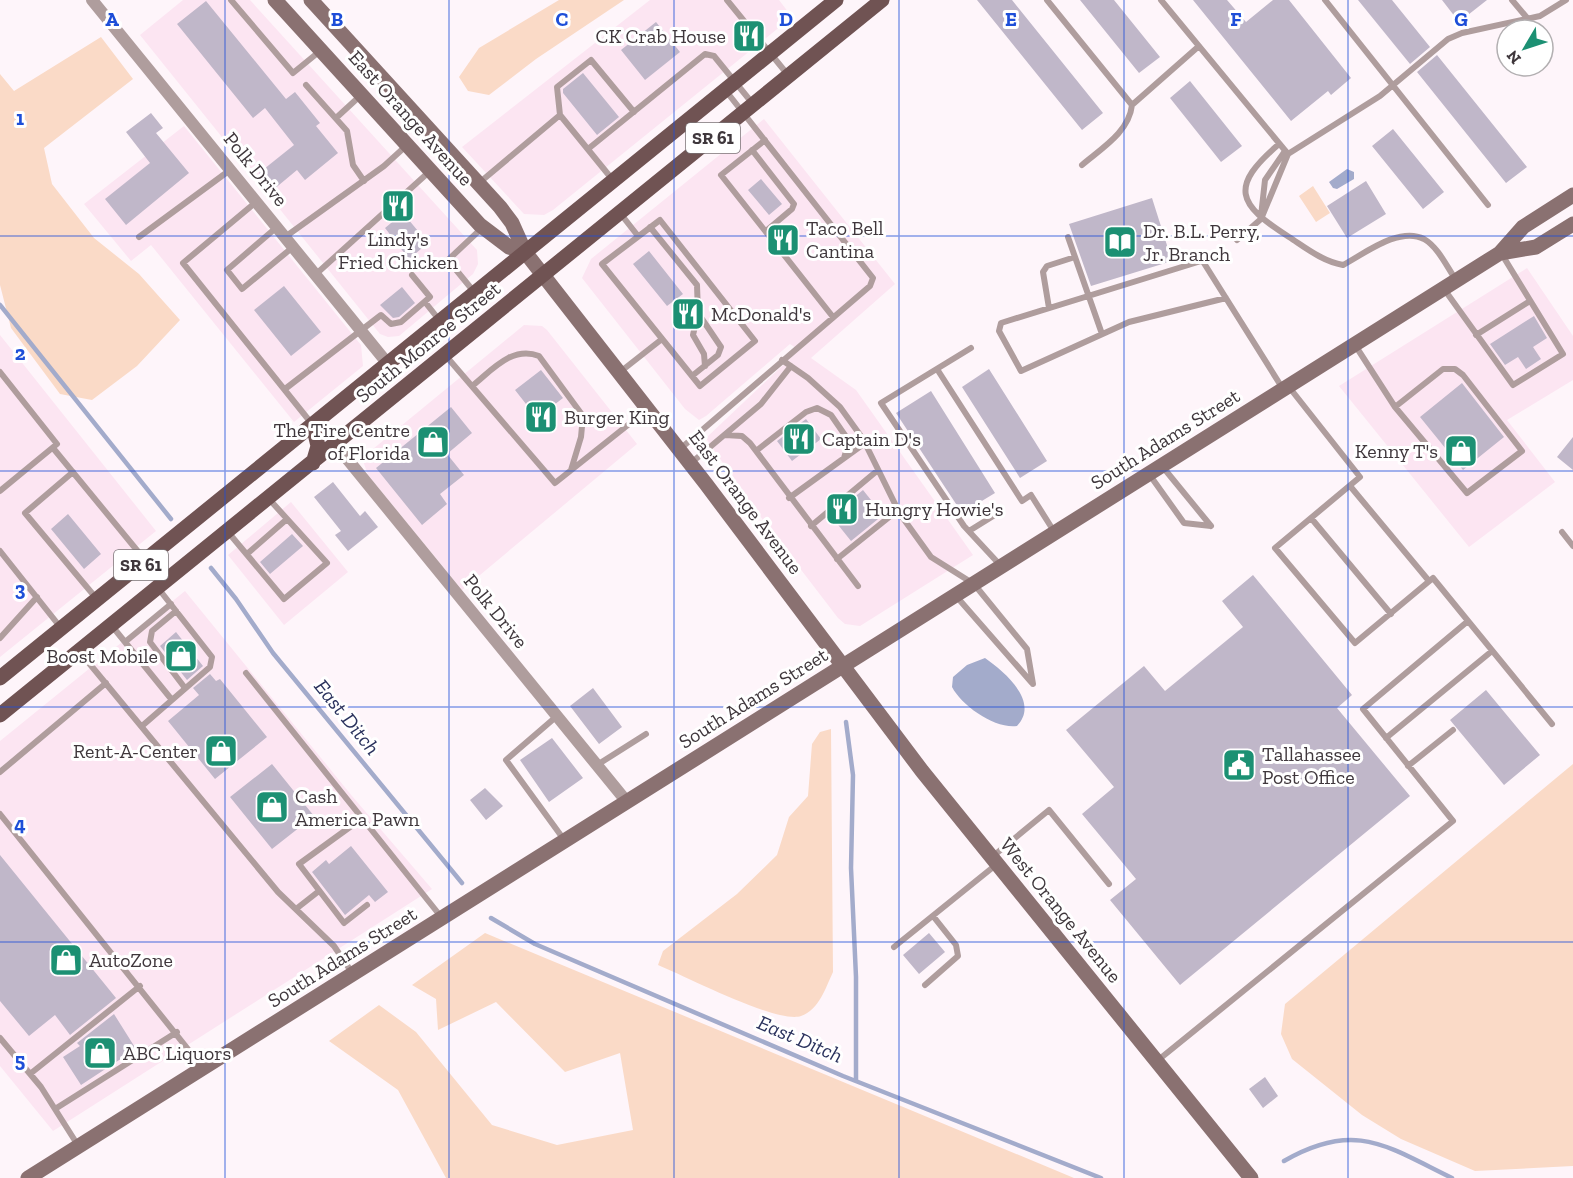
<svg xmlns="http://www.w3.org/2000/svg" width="1573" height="1178" font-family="'Zilla Slab',serif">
<rect width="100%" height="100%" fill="#fef5fa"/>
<path fill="#fce5f2" d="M183,0h67l227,250 1,14 -5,10 -74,62 -11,1 -8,-3 -240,-299z
M650,0h129l13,17 -239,193 -9,5 -20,-1 -62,-67z
M764,119l131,165 -84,74 45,32 117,165 -113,71 -15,-2 -7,-6 -88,-115 -44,-65 93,-88 -9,-6 -84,72 -7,4 -14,-11 -103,-131 9,-19z
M184,126l177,219 2,21 -69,56 -143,-177 -20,16 -47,-57z
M1527,268l46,68v44l-66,40 48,62 -86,65 -130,-161z
M524,325l18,1 5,4 90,114 -175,146 -94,-115 -6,-17z
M0,335l156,196 -156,126z
M291,502l57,70 -64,53 -56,-70z
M185,591l167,205 80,93 -379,242 -53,-65v-325z"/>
<path fill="#fadac7" d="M559,0h65l-88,59 -47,36 -21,-4 -9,-14 20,-29z
M101,37l32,42 -89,69 8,36 42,54 45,36 41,46 -43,46 -45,34 -32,-6 -49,-66 -11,-43v-211l14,17z
M1313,186l17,27 -14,9 -17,-26z
M831,729l2,243c-7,15 -14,38 -32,44 -24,8 -116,-40 -143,-51l5,-14 74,-57 40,-39 12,-38 19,-21 4,-52 8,-12z
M1573,764v402l-98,5 -74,-32 -39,-24 -70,-56 -11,-25 4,-30z
M485,933l589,245h-628l-48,-88 -69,-49 50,-36 37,27 76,93 65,20 76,-15 -13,-77 -55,19 -69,-70 -58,28 -2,-31 -24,-14z"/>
<path fill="#a3abcb" d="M1347,169l7,3v7l-17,10 -4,-1 -4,-6z
M985,658c20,14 55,44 32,68 -22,3 -55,-20 -65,-39l1,-10 14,-12z"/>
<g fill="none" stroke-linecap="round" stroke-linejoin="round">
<path stroke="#a3abcb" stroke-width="4.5" d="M0,305l171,214
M211,568l25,31 37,54 189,230
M846,722l7,53 -2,93 5,109v104
M491,918l44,26 308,132 258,102
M1284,1161c71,-41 102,-15 168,17"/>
</g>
<path fill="#c0b7c9" d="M977,0h35l91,113 -21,17z
M1080,0h34l46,57 -21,16z
M1193,0h34l19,22 27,-22h16l62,78 -20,17 -3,-4 -37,30z
M1358,0h34l38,47 -20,17z
M1442,0h45l-28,22z
M206,1l80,98 9,-7 25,31 -4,3 22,27 -33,27 -8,-10 -24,20 -14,-17 35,-28 -29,-37 -12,10 -76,-94z
M656,22l24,30 -35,28 -24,-30z
M1437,55l90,112 -21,16 -89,-111z
M583,73l36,44 -22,18 -34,-42v-4z
M1190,81l52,65 -21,16 -51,-64z
M151,113l12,15 -7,5 33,40 -63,52 -21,-26 45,-36 -24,-31z
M1393,129l51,63 -21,17 -51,-63z
M761,179l21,25 -13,11 -21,-25z
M1366,181l20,33 -39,24 -20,-32z
M1152,198l20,63 -81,25 -22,-62z
M403,213l25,30 -19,16 -24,-31z
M649,251l34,43 -16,12 -34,-42z
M284,286l37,46 -30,24 -37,-46z
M402,287l13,16 -16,14 -6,1 -13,-13z
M1534,316l13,22 -14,9 8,12 -15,10 -8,-12 -13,8 -15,-21z
M989,369l58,92 -27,17 -58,-91z
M541,370l22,28 -26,20 -22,-28z
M1462,383l42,54 -41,33 -43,-53z
M931,391l64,102 -33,20 -66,-100z
M451,407l21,26 -25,21 17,21 -24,19 7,10 -25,21 -46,-57z
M806,419l15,20 -29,22 -15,-20z
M1573,437v33l-16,-13z
M333,482l27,34 5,-5 13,16 -30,24 -13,-16 6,-4 -27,-34z
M863,490l20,25 -32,26 -20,-25z
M68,514l33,40 -17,15 -33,-40z
M292,534l11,12 -33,28 -10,-12z
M1253,575l99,120 -15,13 73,88 -230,189 -70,-85 26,-21 -54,-65 32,-27 -48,-57 78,-64 21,25 78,-64 -21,-26z
M176,632l27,34 -16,14 -27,-34z
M210,674l6,7 4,-2 47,58 -52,42 -47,-58 31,-26 -6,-7z
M593,688l29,39 -23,17 -29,-38z
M1486,690l54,65 -36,30 -54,-65z
M552,738l31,40 -34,24 -29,-42z
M272,764l42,52 -42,33 -42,-52z
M485,788l18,18 -17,14 -16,-20z
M351,846l37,46 -13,10 -6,-7 -24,20 -33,-43 14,-12 3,4z
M0,855l116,143 -46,37 -15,-20 -26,21 -29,-35z
M929,933l16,19 -26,22 -16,-19z
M114,1014l22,35 -55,36 -18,-28 17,-11 -3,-3z
M1265,1077l13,19 -15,12 -14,-19z"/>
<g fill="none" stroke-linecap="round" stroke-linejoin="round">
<path stroke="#af9d9d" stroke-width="6" d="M231,0l62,73 27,-22
M727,0l61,75
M1047,0l85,105
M1161,0l127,154
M1325,0l163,205
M1512,0l16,19
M306,85l41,46 6,34 11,16
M336,118l24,-22
M765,140l-44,35 112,142
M1279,144c-50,43 -42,60 10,93 17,11 33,24 54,28 21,-11 56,-39 81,-26 14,8 23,28 32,41
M588,149l117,-95 9,2 39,48
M752,150l42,54 -2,5 -26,22
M1082,165c20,-17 47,-33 50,-60l67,-59
M612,179l-52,-64 -3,-28 34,-27 43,52
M479,183l81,-68
M256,202l-73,61 129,161
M620,213l18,23
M1261,216l4,-36 20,-29
M660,220l95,121 -55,45 -98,-122z
M277,227l-50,43 15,19 51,-42
M650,227l47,58 1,28 23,34 -3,8 -26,21
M139,237l91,-67
M285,237l99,-71 23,-21
M1068,237l34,97
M1237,240l24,-21 27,-65 92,-58 68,-57 14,-6 78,-17 26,-16
M1214,257l-213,66 -2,8 22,40 108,-49 97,-24
M1202,260l81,129
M315,275l115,-104
M1444,289l69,96 50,-31 -62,-101
M475,293l-27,-33 34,-32
M425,302l15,19
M1049,308l-6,-36 4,-6 28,-9
M698,313l-5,22 11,19 1,12
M1476,335l54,-34
M1355,345l40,62 72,86 55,-42 -59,-76 -8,-6h-12l-48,38
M971,348l-90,55 83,123 37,40
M446,356l109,127 93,-74
M782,360l26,18 32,29 23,32 37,75 31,43 43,27 53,65 6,35
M937,369l85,132 9,-6 24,38
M0,372l57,72 -57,47
M620,372l42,-33
M472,386c19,-15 40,-41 67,-30l44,60 -2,21 -10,33
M1289,387l71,90 -85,71 80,95 78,-65 119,146
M285,389l96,-74 10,9 10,-2 29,-25 -18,-22
M725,435l17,1 8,7 108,143
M53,448l92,112
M680,449l190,-163 3,-8 -147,-187
M756,451l50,-39 11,-4 14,7 18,26 -5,17
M691,463l70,-59 30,-38
M1162,466l49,60
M73,472l-48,41 71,85
M1149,474l35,49 27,3
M1350,486l79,95
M789,498l76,-55
M1311,518l80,96
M811,526l67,-56
M969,531l29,-18
M228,532l56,67 43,-36 -58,-64
M1562,532l11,14
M0,551l61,77
M247,554l40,-35
M837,559l61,-49
M956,596l76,87
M176,611l-24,20 -2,11 35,46
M112,626l60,74
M0,638l37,-41
M125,642l46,-38
M79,651l199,241 56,54 19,28
M246,673l196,245
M557,716l-51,44 59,81
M142,726l68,-59 2,-10 -54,-69
M1386,738l106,-87
M597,765l49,-31
M1408,766l45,-36
M0,772l106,-89
M0,814l203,254
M361,819l-62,45 45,59 23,-18
M992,857l57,-47 60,74
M296,909l23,-18
M894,947l103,-83
M925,985l33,-29 -2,-11 -23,-29
M0,1038l41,49 38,60
M1157,1061l296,-240 -90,-112 105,-88
M30,1074l110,-88
M55,1109l122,-77"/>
<path stroke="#af9d9d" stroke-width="12" d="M92,0l296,364
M335,444l292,358"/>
<path stroke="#8a7171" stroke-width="15" d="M275,0l205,225 29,22 16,5
M311,0l189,207 12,16 13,29 181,232 216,287 329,407
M1500,253l36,-6 37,-23
M28,1178l1472,-925 23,-26 50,-32"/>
<path stroke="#705353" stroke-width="15" d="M313,463l5,-17 -5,-21
M0,678l836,-678
M0,715l882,-715"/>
</g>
<path fill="none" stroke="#1d4ed8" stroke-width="1.5" stroke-opacity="0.55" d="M225,0v1178M449,0v1178M674,0v1178M899,0v1178M1124,0v1178M1348,0v1178M0,236h1573M0,471h1573M0,707h1573M0,942h1573"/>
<defs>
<symbol id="restaurant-square" viewBox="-11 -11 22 22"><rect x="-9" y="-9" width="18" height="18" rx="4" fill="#1c9073" stroke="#fff"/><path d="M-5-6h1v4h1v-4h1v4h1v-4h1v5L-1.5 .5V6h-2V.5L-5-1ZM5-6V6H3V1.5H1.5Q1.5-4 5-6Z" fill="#fff"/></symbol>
<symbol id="library-square" viewBox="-11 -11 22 22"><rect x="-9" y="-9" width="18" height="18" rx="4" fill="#1c9073" stroke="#fff"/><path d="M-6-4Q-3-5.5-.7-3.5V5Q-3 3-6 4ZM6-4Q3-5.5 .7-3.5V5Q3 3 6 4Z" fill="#fff"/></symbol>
<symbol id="shop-square" viewBox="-11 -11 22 22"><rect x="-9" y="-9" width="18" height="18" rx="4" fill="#1c9073" stroke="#fff"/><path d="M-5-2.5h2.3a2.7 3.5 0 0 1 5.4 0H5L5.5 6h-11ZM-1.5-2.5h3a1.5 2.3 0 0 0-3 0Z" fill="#fff"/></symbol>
<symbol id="civic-square" viewBox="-11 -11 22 22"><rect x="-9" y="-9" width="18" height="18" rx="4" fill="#1c9073" stroke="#fff"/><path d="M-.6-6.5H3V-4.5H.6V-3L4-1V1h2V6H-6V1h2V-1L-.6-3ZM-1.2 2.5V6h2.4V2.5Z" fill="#fff"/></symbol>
</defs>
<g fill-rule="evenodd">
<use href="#restaurant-square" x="730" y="17" width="38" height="38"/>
<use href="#restaurant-square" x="379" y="187" width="38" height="38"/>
<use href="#restaurant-square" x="764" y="221" width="38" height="38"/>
<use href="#library-square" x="1101" y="223" width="38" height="38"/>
<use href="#restaurant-square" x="669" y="295" width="38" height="38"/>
<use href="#restaurant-square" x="522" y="398" width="38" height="38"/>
<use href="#restaurant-square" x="780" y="420" width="38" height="38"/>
<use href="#shop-square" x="414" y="423" width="38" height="38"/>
<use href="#shop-square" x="1442" y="432" width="38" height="38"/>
<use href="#restaurant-square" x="823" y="490" width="38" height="38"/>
<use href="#shop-square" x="162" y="637" width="38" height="38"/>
<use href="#shop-square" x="202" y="732" width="38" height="38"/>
<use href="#civic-square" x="1220" y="746" width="38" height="38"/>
<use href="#shop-square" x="253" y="788" width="38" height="38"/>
<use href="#shop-square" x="47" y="941" width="38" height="38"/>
<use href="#shop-square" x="81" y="1034" width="38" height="38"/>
</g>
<g text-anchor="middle" stroke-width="6" stroke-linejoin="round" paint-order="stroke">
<g fill="#fff" stroke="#797376" stroke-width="1.5">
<rect x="686" y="123" width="54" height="30" rx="4.5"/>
<rect x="114" y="550" width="54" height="30" rx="4.5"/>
</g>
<g font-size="18" font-weight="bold" fill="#3f373c">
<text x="713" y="144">SR 61</text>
<text x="141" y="571">SR 61</text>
</g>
<g font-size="20" fill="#3f373c" stroke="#fff" text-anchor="start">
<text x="726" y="43" text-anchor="end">CK Crab House</text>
<text x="806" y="235">Taco Bell<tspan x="806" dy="23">Cantina</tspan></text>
<text x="1143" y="238">Dr. B.L. Perry,<tspan x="1143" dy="23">Jr. Branch</tspan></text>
<text x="398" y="246" text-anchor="middle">Lindy's<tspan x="398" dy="23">Fried Chicken</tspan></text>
<text x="711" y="321">McDonald's</text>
<text x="564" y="424">Burger King</text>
<text x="410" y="437" text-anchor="end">The Tire Centre<tspan x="410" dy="23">of Florida</tspan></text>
<text x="822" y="446">Captain D's</text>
<text x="1438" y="458" text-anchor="end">Kenny T's</text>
<text x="865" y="516">Hungry Howie's</text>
<text x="158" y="663" text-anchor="end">Boost Mobile</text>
<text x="198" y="758" text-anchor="end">Rent-A-Center</text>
<text x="1262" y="761">Tallahassee<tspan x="1262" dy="23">Post Office</tspan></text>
<text x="295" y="803">Cash<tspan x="295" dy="23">America Pawn</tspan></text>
<text x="89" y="967">AutoZone</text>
<text x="123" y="1060">ABC Liquors</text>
</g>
<g font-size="20" fill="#3f373c" stroke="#fff">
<text transform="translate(411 118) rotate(48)" y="7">East Orange Avenue</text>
<text transform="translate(256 169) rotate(51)" y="7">Polk Drive</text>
<text transform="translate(428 342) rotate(-39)" y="7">South Monroe Street</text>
<text transform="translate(1165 439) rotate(-32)" y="7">South Adams Street</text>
<text transform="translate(746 502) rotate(53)" y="7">East Orange Avenue</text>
<text transform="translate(496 611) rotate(51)" y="7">Polk Drive</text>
<text transform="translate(753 698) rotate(-32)" y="7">South Adams Street</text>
<text transform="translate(1061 910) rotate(51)" y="7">West Orange Avenue</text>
<text transform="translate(342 957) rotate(-32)" y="7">South Adams Street</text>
</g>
<g font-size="21" font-style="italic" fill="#2a325d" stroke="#fff">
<text transform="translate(347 717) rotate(51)" y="7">East Ditch</text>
<text transform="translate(800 1039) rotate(23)" y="7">East Ditch</text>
</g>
</g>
<g font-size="20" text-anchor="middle" font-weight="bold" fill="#1d4ed8" stroke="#fff" stroke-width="6" stroke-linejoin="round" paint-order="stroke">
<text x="112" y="26">A</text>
<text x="337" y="26">B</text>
<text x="562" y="26">C</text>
<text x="786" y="26">D</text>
<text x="1011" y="26">E</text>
<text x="1236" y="26">F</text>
<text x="1461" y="26">G</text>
<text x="20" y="125">1</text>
<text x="20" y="360">2</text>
<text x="20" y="596">3</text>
<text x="20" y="831">4</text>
<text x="20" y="1067">5</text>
</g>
<g transform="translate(1525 48) rotate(231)"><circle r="28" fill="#ffffff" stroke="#b2afb1" stroke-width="1.5"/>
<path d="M0-4.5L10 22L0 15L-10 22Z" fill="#1c9073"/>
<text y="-9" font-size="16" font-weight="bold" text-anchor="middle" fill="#3f373c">N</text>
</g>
</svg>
